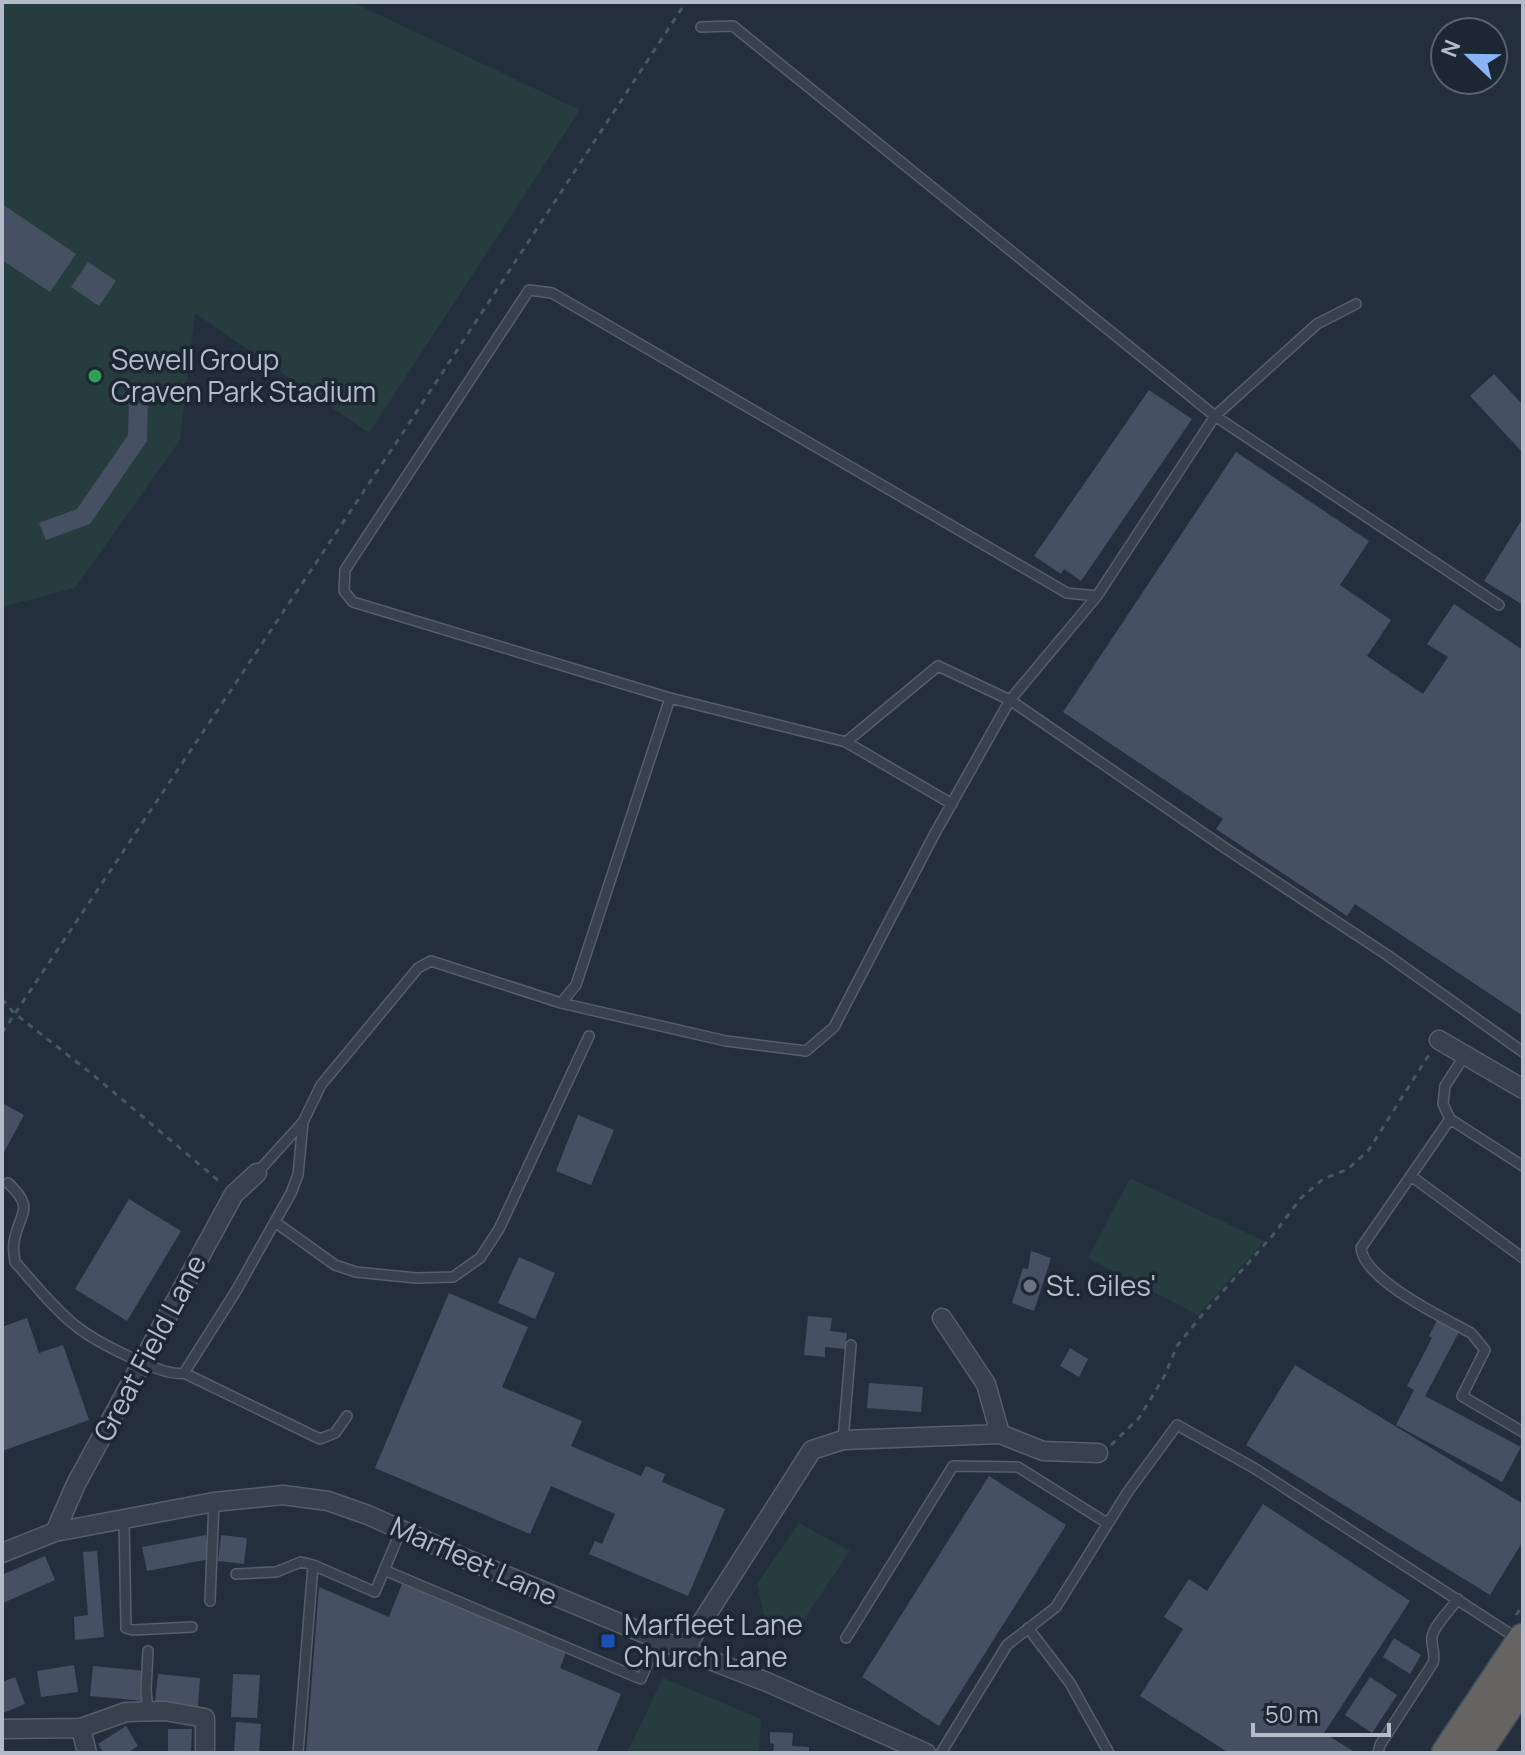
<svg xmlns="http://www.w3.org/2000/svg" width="1525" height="1755" font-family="Manrope,sans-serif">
<rect width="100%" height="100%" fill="#242f3e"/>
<path fill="#263c3f" d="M2,2h350l228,108 -211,323 -174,-120 -15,127 -105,148 -73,19z
M1130,1178l134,63 -66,74 -110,-57z
M799,1523l51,28 -51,76 -24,5 -3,-7h-6l-9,-41z
M663,1678l98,41 -2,34h-132z"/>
<path fill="#455162" d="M2,204l74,50 -26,38 -48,-32z
M88,262l28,19 -17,25 -28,-19z
M1494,374l29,31v48l-53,-57z
M1149,390l43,29 -111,162 -17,-12 -3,5 -27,-18z
M129,396h19l-1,45 -57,83 -44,16 -7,-17 38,-14 51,-74z
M1236,452l133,89 -29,44 51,35 -24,36 56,38 25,-37 -21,-13 27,-40 69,46v366l-168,-112 -8,12 -131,-87 7,-10 -160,-107z
M1523,518v87l-39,-24z
M2,1103l22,12 -22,41z
M578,1115l36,15 -23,55 -35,-14z
M129,1199l52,32 -54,90 -52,-32z
M1031,1251l20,7 -17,53 -22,-8 11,-35 5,1z
M519,1257l36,16 -20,46 -37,-16z
M449,1293l79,34 -26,60 80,34 -11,25 70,30 5,-10 19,8 -3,8 63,27 -37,87 -99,-42 6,-13 7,3 13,-30 -64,-28 -21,48 -155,-66z
M808,1316l24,2 -2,13 17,2 -2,16 -20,-2v10l-21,-2z
M27,1318l12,35 24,-8 26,75 -87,31v-124z
M1437,1320l22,12 -34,64 96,51 -19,35 -106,-57 18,-35 -7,-4 25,-48 -3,-2z
M1070,1348l18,11 -9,18 -19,-11z
M1295,1365l228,139v37l-33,54 -244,-150z
M869,1383l54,4 -2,25 -54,-4z
M989,1476l77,49 -127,201 -77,-49z
M1263,1504l147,97 -86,132 32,20h-127l-89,-57 43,-67 -19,-12 25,-38 18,12z
M206,1535l4,24 -63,12 -5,-24z
M221,1535l26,3 -3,26 -26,-3z
M97,1551l7,86 -29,3 -1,-23 14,-2 -5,-63z
M45,1556l10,24 -52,23 -1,-28z
M402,1584l164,68 -6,16 61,26 -25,59h-290l13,-166 70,30z
M1394,1638l27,17 -11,19 -27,-17z
M74,1665l4,27 -37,5 -4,-26z
M93,1666l53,5 -2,30 -54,-5z
M158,1674l42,4 -2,28 -43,-4z
M233,1674l27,1 -3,43 -26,-1z
M15,1677l10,27 -22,9 -1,-31z
M1370,1677l27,18 -25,38 -27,-18z
M236,1722l25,2 -2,29h-25z
M126,1726l12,20 -11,7h-23l-6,-9z
M168,1729h24l-1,24h-23z
M770,1732l23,1 -1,13 17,1v6h-36l1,-9 -4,-1z"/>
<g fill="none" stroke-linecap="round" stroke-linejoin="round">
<defs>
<path id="service" d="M701,27l32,-1 482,390 284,189
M846,742l92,-76 72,34 215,148 162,107 136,97
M952,804l-106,-62 -176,-44 -317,-96 -9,-11 1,-21 184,-280 23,3 515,300 30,3 118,-180 102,-92 39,-20
M561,1003l15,-18 94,-287
M1465,1055l-20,31 -2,18 7,15 73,47
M1450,1119l-89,129c3,32 83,70 110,85l14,17 -23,46 61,36
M257,1173l46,-51
M1411,1176l112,82
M8,1183c28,26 11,29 6,59 -1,6 0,14 1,20 19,21 38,46 61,64 17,14 88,52 108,47l52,-82 55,-98 7,-18 5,-53 18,-37 97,-117 13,-7 130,42 165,38 80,10 28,-24 100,-192 76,-135 87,-104
M275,1222l60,43 21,7 60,6 37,-1 27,-19 19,-29 90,-193
M184,1373l136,66 15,-6 12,-17
M843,1440l8,-95
M124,1519l2,109 7,2 59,-3
M384,1570l257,109 17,-40
M236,1574l40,-2 25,-10 12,3
M210,1601l4,-99
M1028,1628l42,55 39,70
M846,1638l107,-172 65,1 89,56
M148,1712l-2,-22 2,-39
M298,1753l15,-188 62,27 26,-62
M941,1753l66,-108 49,-38 71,-114 50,-68 77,43 264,171
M1378,1753l2,-8 53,-82c3,-10 -2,-16 -1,-26 2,-12 19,-28 26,-38"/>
<path id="minor" d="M1439,1040l84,49
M1000,1434l43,17 55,2
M55,1532l21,-48 158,-290 23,-21
M2,1553l53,-21 159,-30 69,-7 45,6 40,14 103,46 213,89 83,32 159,71
M684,1650l128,-200 31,-10 157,-6 -14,-50 -44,-66
M81,1728l45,-16 39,-1 40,7v35
M2,1729l79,-1 6,25"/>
<path id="trunk" d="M1447,1753l76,-114
M1476,1753l47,-70"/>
</defs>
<use href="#service" stroke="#565f6c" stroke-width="12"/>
<use href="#minor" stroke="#565f6c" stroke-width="21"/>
<use href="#trunk" stroke="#434c59" stroke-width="33"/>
<path stroke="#44595c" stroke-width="3" stroke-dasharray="6 6" stroke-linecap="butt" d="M2,999l12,14 78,61 127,107
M2,1033l398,-596 286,-435
M1111,1445l28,-27 25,-41 13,-31 25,-31 71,-80 28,-37 22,-19 25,-10 20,-18 62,-98
M1516,1615l7,-10"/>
<use href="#service" stroke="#38414e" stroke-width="9"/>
<use href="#minor" stroke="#38414e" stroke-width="18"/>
<use href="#trunk" stroke="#656462" stroke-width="30"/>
</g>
<circle fill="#2e9e5b" stroke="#1d2633" stroke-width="3" cx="95" cy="376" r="8"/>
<circle fill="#6b7280" stroke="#1d2633" stroke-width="3" cx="1030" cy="1286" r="8"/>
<rect fill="#1a4fb4" stroke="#1d2633" stroke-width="3" x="600" y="1633" width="16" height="16" rx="4"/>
<g text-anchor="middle" stroke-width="7" stroke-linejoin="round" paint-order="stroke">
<g font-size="28" fill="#b4bcc9" stroke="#1d2633" text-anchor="start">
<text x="111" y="370">Sewell Group<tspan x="111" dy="32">Craven Park Stadium</tspan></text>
<text x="1046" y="1296">St. Giles'</text>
<text x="624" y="1635">Marfleet Lane<tspan x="624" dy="32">Church Lane</tspan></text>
</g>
<g font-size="28" fill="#b4bcc9" stroke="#1d2633">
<text transform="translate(150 1348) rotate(-62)" y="10">Great Field Lane</text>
<text transform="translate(474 1561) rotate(24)" y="10">Marfleet Lane</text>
</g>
</g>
<rect width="1525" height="1755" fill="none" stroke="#b4bcc9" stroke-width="8"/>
<g transform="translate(1469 56) rotate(292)"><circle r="38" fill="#1d2633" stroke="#59626f" stroke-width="2"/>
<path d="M0-6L14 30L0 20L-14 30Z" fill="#8ab4f8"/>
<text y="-12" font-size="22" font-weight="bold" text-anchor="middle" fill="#b4bcc9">N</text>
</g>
<path d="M1253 1723v12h136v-12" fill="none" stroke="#b4bcc9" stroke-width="4"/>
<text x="1265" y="1723" font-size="24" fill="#b4bcc9" stroke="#1d2633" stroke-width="6" paint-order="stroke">50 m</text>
</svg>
